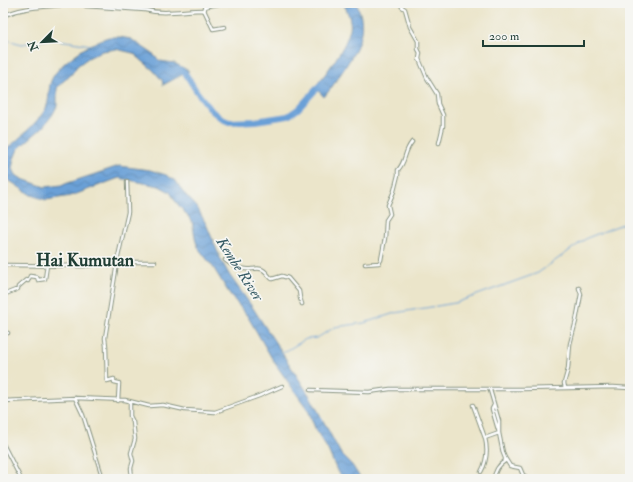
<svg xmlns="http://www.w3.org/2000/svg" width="633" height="482" font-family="'IM FELL Double Pica',serif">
<defs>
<pattern id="water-waves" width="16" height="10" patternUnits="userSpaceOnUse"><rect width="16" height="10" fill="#6aa0d7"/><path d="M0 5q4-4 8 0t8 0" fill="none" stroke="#5784af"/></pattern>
</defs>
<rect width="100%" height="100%" fill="#f6f6f2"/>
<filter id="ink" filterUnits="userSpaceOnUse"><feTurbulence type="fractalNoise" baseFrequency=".025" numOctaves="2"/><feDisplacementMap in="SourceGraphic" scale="8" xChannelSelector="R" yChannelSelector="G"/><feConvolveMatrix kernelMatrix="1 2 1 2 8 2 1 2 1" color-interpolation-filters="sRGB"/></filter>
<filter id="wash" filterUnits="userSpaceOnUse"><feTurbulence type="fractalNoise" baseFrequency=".012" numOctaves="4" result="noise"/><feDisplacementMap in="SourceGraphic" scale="16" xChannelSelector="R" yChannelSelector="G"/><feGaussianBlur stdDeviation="0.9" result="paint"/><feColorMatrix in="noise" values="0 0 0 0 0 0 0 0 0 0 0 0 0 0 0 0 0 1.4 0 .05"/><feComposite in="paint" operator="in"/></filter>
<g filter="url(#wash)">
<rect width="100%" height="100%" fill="#ebe5ca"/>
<path fill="url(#water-waves)" stroke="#446e86" d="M343,3h13c13,25 1,46 -12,66 -7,10 -12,19 -20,28l-9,-10c12,-15 31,-39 35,-58 2,-8 -3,-19 -7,-26z
M109,37h10l12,2 22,15 7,7 14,2 15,8 -26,14 -1,-5 -9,-10 -20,-17 -17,-4 -6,1 -8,1 -14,7 -11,8 -6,9 -10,8 -4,5v18l-4,8 -10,13 -25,22 -5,12v8l3,6 6,4 23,8 17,-2 57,-19 31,4 16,5 10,6 6,10 15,16 10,19 14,34 9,16 23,32 58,90 30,56 11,11 9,14h-17l-6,-6 -10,-23 -13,-22 -7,-18 -34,-48 -26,-45 -19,-24 -16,-26 -14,-18 -3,-7 -4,-21 -16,-19 -6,-10 -11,-6 -40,-8 -48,18 -25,4 -15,-5 -24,-16 -4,-8v-15l2,-6c10,-7 36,-31 41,-42 4,-9 2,-18 5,-27 7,-18 40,-39 58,-44z"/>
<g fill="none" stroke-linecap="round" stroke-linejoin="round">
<path stroke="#6aa0d7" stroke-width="1" d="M3,39l19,5 30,-5 39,6
M281,354l25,-15 11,-1 18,-11 29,-4 31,-10 60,-10 83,-30 49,-35 43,-17"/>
<path stroke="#6aa0d7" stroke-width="6" d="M179,69l6,4 12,19 15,19 10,8 7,3 26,-1 33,-5 10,-7 23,-25"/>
</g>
</g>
<g filter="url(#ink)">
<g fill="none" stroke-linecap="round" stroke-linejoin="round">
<defs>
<path id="minor" d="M80,3l6,3 59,4c20,5 40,0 59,0l9,19 12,-2
M400,3l2,4 3,2 5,18 8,14v8l2,4 -1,6 8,19 10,16 1,10 5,11v11l-4,17
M3,16c23,-11 48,-8 72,-13
M225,260c8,7 17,10 27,9 3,0 6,-1 9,0 5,1 7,7 11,10l10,-3 6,2 11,13 1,7 2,6
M365,264l14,-1 2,-3 4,-22 1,-18 4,-6 -2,-9 6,-14 4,-16v-5c9,-10 5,-17 14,-28
M3,265l81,1 34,-4h37
M3,295l15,-6v-2l8,-7 2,1 2,-5 7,1 1,3 7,-1 2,-14
M3,332l5,1
M565,388l-1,-5 4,-14 2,-25 6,-23 5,-27 -2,-6
M310,390l59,2 21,-3h132l91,-2 17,1
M490,390l9,31v12l4,20 2,5 5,8 10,2 3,7 7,4
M75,398l8,17 20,64
M3,401l72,-3 50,2 24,6 14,-1 22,5 30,2 44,-16 23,-10
M118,401l1,-18 -5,-1v-3l-7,2 -1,-35 -1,-8 13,-81 10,-45 -1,-31
M130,402v14l3,6 2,17 -4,14 2,8 -2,7 1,11
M473,405l12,33
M3,444l18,35
M481,472c6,-11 7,-22 4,-34l14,-5 -7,-24 2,-4
M493,479c3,-8 4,-13 12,-18v-2"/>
<path id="tertiary" d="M204,10l1,-4 16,-3"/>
</defs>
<use href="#minor" stroke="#85917f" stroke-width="4.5"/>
<use href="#tertiary" stroke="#85917f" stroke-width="5.5"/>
<use href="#minor" stroke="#fff" stroke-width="2.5"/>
<use href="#tertiary" stroke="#fff" stroke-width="3.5"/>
</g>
</g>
<g text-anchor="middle" stroke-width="3.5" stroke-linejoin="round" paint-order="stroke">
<g font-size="15" font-style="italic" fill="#365b65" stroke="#f6f6f2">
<text transform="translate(240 269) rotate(57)" y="5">Kembe River</text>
</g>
<g font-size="18" font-weight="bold" fill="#1f3d34" stroke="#f6f6f2">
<text x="85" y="266">Hai Kumutan</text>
</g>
</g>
<rect width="633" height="482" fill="none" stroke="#f6f6f2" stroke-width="16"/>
<g transform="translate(42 42) rotate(246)" stroke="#f6f6f2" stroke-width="3" paint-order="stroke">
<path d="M0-3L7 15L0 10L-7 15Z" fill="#1f3d34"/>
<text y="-6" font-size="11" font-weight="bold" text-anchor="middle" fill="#1f3d34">N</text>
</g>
<path d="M483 40v6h101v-6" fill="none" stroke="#1f3d34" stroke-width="2"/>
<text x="489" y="40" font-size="12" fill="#1f3d34" stroke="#f6f6f2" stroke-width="3" paint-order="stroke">200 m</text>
</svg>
